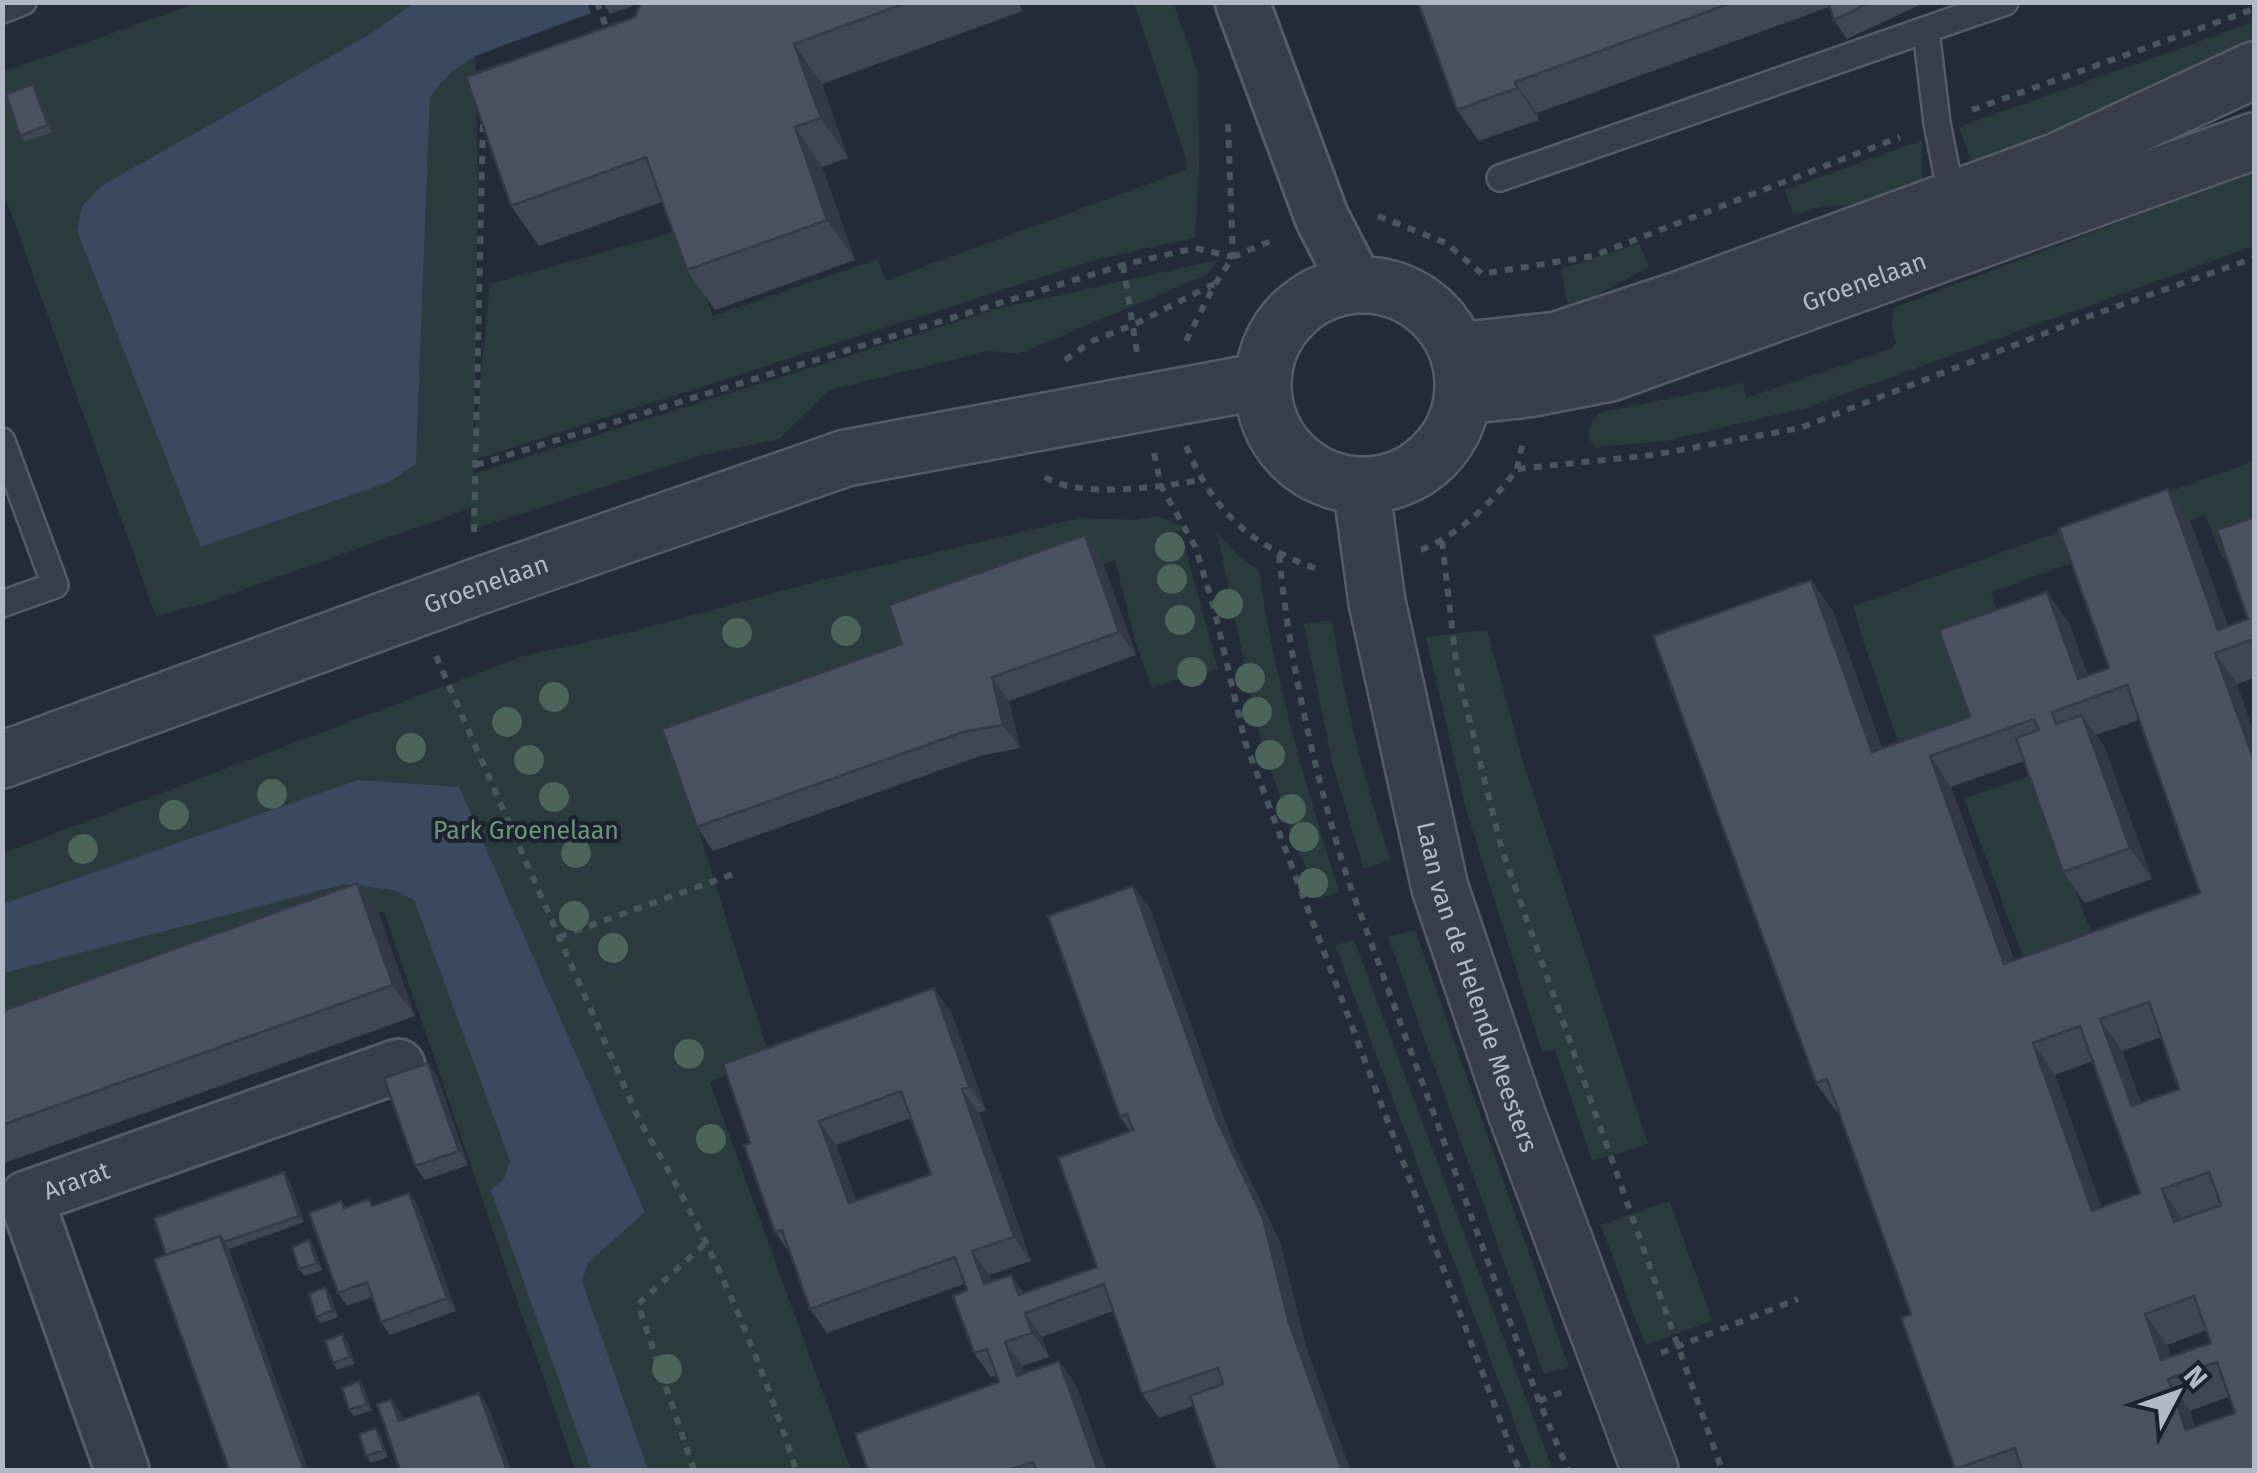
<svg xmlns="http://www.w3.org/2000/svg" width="2257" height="1473" font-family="'Fira Sans',sans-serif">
<rect width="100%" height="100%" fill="#242b38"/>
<path fill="#2a3b3d" d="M197,3h216l-41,30 -271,153 -19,20 -5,25 125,315 186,-64 28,-18 14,-367 20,-24 25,-17 3,127 -4,259 16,-158 191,-54 32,86 165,-57 7,22 301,-111v-11l-52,-156h39l25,69 1,95 -4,71 -93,20 -628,202 -1,14 527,-166 218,-48 -12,15 -187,79 -30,-3 -160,39 -50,49 -76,16 -233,75 1,-22 -265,95 -50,13 -153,-425v-119z
M2254,22v23l-280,125 -15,-43z
M1922,140v44l-32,16 -67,7 -30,7 -8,-24z
M2254,171v75l-448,162 -141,33 -70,6c-11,-12 -5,-22 3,-34l145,-30 3,15 145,-49 5,-6 -4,-16 1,-19z
M1639,243l10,24 -49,26 -30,23 -9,-47z
M2254,461v85l-32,12 -17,-43 -214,77 12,43 -24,105 -72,28 -45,-130 -8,-32z
M1156,516l31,12 -13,5 6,5 7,17 31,114 -67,18 -15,-43 -21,-84 -211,65 13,41 -243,85 95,305 -59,26 141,388h-276l-191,-559 -381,136v-194l520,-197 107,-24 200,-54 249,-60 59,2z
M1217,532l21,24 21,14c15,111 47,215 80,322l-20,7 -25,-60 -35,-105z
M1332,620c13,81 31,161 59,240l-27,9 -31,-103 -29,-142z
M1487,630l38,139 123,375 -56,17 -37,-111 -13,2 -76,-243 -40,-172z
M2032,775l69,183 -68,27 -69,-187z
M1415,930l154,437 -25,7 -156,-437z
M1354,940l199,530h-21l-197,-525z
M1670,1201l42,120 -67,24 -44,-120z"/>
<path fill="#3a4860" d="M413,3h174l4,10 -116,43 -25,17 -20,24 -14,367 -27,18 -188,65 -124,-316 5,-25 19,-20 271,-153z
M358,780l101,7 186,425 -57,51 -6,18 66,189h-57l-100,-280 13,-11 6,-18 -96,-261 -21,-10 -47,-6 -343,89v-69z"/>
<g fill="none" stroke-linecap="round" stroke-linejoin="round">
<defs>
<path id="service" d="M2,10l21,-8
M1926,30l11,93 15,76
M1500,178l505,-176
M2,441l53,144 -53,19"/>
<g id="minor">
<path d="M1242,2l80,216 34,66"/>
<path id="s1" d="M122,1470l-96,-272 372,-132"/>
</g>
<g id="tertiary">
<circle cx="1363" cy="385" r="100"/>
<path d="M1458,351l99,-11 127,-42 374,-137 196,-91"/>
<path id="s2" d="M1464,396l64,-7 82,-16 644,-232"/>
<path id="s3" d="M1361,486l16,116 63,286 76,224 134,358"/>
<path id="s4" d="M2,760l471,-172 373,-130 416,-77"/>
</g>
</defs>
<use href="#service" stroke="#555b67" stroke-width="30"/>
<use href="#minor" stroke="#555b67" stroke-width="58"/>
<use href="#tertiary" stroke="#555b67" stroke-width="60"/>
<path stroke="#47575b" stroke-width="6" stroke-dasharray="8 8" stroke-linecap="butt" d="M597,2l11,30
M1972,110l282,-101
M1228,124l5,133
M1378,216l68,27 36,31 111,-18 307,-119
M1123,265l14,87
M1186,341l29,-57 18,-27 42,-18
M1065,360l27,-19 41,-16 81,-41
M1186,446c28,66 64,99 131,123
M1154,453l7,33 34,60 19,62 31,134 274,728
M476,465l647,-200 72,-17 38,9
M1517,469l6,-28
M1045,477c34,22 115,10 155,3
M474,532l9,-413
M1442,541l15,129 45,180 220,620
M1421,550c40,-17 70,-46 96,-81l136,-14 147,-27 287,-111 167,-59
M1279,555c11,110 35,216 68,322l192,524 29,69
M436,656l204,466c67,110 117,226 156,348
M559,937l177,-64
M1661,1353l137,-54
M1539,1401l26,-10
M694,1470l-56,-166 69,-62"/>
<use href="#service" stroke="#373d49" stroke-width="25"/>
<use href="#minor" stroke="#373d49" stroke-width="52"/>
<use href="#tertiary" stroke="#373d49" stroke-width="55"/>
</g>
<g fill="#4b655b">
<circle cx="1170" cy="547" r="15"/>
<circle cx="1172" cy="579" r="15"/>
<circle cx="1228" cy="604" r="15"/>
<circle cx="1180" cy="620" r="15"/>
<circle cx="846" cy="631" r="15"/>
<circle cx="737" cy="633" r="15"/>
<circle cx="1192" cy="672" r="15"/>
<circle cx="1250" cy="678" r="15"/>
<circle cx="554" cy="697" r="15"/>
<circle cx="1257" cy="712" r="15"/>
<circle cx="507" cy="722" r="15"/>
<circle cx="411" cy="748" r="15"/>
<circle cx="1270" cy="755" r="15"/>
<circle cx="529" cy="760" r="15"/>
<circle cx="272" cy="794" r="15"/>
<circle cx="554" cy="797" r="15"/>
<circle cx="1291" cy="809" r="15"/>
<circle cx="174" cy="815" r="15"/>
<circle cx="1304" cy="837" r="15"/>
<circle cx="83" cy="849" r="15"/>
<circle cx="576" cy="853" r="15"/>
<circle cx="1313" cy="883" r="15"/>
<circle cx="574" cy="916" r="15"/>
<circle cx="613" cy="948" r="15"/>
<circle cx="689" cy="1054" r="15"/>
<circle cx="711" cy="1139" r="15"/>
<circle cx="667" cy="1369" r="15"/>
</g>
<path fill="#404754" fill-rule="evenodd" d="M602,2h417l3,9 -200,73 26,74 -26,9 33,93 -140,50 -28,-40 -25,-68 -123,44 -28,-40 124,-189 6,-14 -31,11z
M1418,2h508l-79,37 -13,-19 -5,-13 -292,106 2,7 -60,21 -22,-31z
M33,84l5,7 14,41 -27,10 -5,-6z
M2254,517v161l-17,6 17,786h-298l-55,-152 10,-4 -72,-201 -1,1 -22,-31 -5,-503 22,31 49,137 88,-31 99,-94 19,53 21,-8 81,-147 38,105 20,-7zM2139,720l61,173 -186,67 -63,-173 73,-26 39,111 22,31 67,-24 -48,-133 -8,-11zM2161,1037l18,52 -38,14 -19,-52zM2093,1061l47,132 -39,14 -46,-132zM2207,1330l4,13 -40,14 -4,-12zM2230,1396l5,17 -40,14 -5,-16z
M1085,535l16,23 35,97 -127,46 11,47 -40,8 -267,95 -16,-24 205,-183z
M357,883l22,32 36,101 -413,148v-153z
M1133,886l17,23 83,235 47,98 26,105 44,123h-134l-23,-64 -34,12 -17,-24 -29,-83 -71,26 7,20 -27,9 2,7 35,-12 17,24 30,85h-238l131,-88 -3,-7 -5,2 -17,-24 -7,-63 -3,-6 -137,49 -17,-24 -19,-54 -16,-23 -25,-89 201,-131 35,98 -7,3 52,148 -42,14 3,7 32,11 73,-26 33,-136 -10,-14zM911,1118l20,56 -75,27 -20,-56z
M437,1076l31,89 -43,15 -10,-14z
M289,1179l15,43 -75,27 79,221h-79l-63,-215z
M409,1193l9,13 38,105 -66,24 -9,-13 -9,-25 -25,9 -9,-13 8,-85 23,-9 4,7z
M309,1240l5,7 8,23 -18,6 -5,-7z
M330,1294l8,23 -17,6 -5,-6z
M347,1341l8,23 -18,6 -4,-7z
M359,1381l5,7 8,22 -18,6 -5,-6z
M376,1428l4,7 8,22 -17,6 -5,-7z"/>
<path fill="#343945" d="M794,44l28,40 26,74 -27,-40z
M1515,82l22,31 2,7 -22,-32z
M33,84l5,7 14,41 -4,-7z
M795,127l27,40 33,93 -28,-40z
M2168,489l22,32 45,125 -17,-16z
M1085,535l16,23 35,97 -17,-23z
M1811,580l22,31 61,172 -22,-31z
M2047,592l22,31 26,74 -17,-18z
M2215,653l22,31 17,48v28z
M992,677l17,24 11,47 -17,-23z
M2082,715l22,31 48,133 -22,-31z
M1930,756l21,31 75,208 -22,-31z
M357,883l22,32 36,101 -22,-31z
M1133,886l17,23 83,235 47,98 26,105 44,123h-8z
M934,988l17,24 35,98 -17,-23z
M2100,1019l22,32 32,87 -22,-32z
M2033,1043l22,32 59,167 -22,-31z
M428,1063l9,13 31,89 -9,-14z
M962,1089l17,24 52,148 -17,-24z
M819,1121l17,24 30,82 -17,-24z
M284,1172l5,7 15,43 -5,-6z
M2162,1189l21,31 -9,2z
M409,1193l9,13 38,105 -9,-13z
M220,1236l9,13 79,221h-4z
M309,1240l5,7 8,23 -5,-7z
M972,1251l17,24 12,33 -17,-24z
M1011,1275l17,24 -9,-4z
M325,1287l5,7 8,23 -5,-7z
M1025,1313l17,24 7,20 -17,-24z
M2145,1314l22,31 11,31 -17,-16z
M342,1334l5,7 8,23 -5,-7z
M1005,1342l17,24 12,34 -17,-24z
M1059,1361l17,24 30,85h-8z
M2168,1379l22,32 18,50 -22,-31z
M359,1381l5,7 8,22 -5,-6z
M479,1393l9,13 23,64h-4z
M391,1399l9,13 8,22 -9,-13z
M376,1428l4,7 8,22 -4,-7z"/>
<path fill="#4a5262" stroke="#343945" stroke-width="2.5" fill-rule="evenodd" d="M641,2h268l-115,42 27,74 -26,9 32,93 -140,50 -41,-113 -135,49 -45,-129 169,-60z
M1418,2h316l-219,80 2,6 -60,22z
M1828,2h43l-37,18z
M33,84l15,41 -28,11 -14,-42z
M2168,489l50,141 30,-11 -31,-89 37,-13v122l-39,14 39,107v710h-232l-7,-22 -60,21 -54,-151 10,-4 -84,-235 -11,4 -163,-447 158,-56 61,172 98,-35 -31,-87 108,-38 31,87 31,-11 -50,-140zM2127,685l73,208 -196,71 -74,-208 104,-37 5,11 -23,8 47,134 67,-24 -48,-133 -26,9 -4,-12zM2149,1002l30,87 -47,17 -32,-87zM2080,1026l60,167 -48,18 -59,-168zM2209,1172l12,33 -47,17 -12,-33zM2194,1296l17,47 -50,17 -16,-46zM2217,1362l18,51 -49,17 -18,-51z
M1085,535l34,97 -127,45 11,48 -40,7 -266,95 -35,-98 240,-85 -13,-39z
M357,883l36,102 -391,140v-114z
M1133,886l84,234 46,98 26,105 53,147h-126l-26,-74 33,-12 -5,-16 -76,26 -38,-110 -79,29 7,20 -27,9 12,34 42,-15 39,109h-62l-3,-8 -23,8h-142l-13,-36 144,-52 -12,-33 -13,4 -21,-57 14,-6 -12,-33 -145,52 -28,-79 -7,2 -31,-87 6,-2 -27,-79 211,-76 35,99 -7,2 52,148 -42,14 12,33 27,-9 8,20 78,-28 -39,-109 75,-28 -6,-16 -7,3 -72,-201zM901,1091l30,83 -82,29 -30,-82z
M428,1063l31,88 -44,15 -31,-88z
M284,1172l15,44 -75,26 -4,-6 -54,19 -12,-37z
M409,1193l38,105 -66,24 -14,-40 -29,11 -29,-80 32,-12 3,7 25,-9 3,7z
M220,1236l84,234h-75l-75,-211z
M309,1240l8,23 -18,6 -7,-22z
M325,1287l8,23 -17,7 -7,-23z
M342,1334l8,23 -17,6 -8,-22z
M359,1381l8,23 -18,6 -7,-22z
M479,1393l28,77h-107l-23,-66 14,-5 8,22z
M376,1428l8,22 -18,6 -7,-22z"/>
<g text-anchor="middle" stroke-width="8" stroke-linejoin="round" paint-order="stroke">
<g font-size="25" fill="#b2b8c5" stroke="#1c222d">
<text dy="9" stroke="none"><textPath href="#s2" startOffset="418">Groenelaan</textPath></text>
<text dy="9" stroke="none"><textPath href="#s4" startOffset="515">Groenelaan</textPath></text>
<text dy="9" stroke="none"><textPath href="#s3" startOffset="515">Laan van de Helende Meesters</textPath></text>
<text dy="9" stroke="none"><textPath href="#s1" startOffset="342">Ararat</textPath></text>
</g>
<g font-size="25" fill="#6b9478" stroke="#1c222d">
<text x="526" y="839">Park Groenelaan</text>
</g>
</g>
<rect width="2257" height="1473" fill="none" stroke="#b2b8c5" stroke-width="10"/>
<g transform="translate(2177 1393) rotate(49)" stroke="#1c222d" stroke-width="8" paint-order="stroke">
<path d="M0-8L18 38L0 25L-18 38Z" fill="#b2b8c5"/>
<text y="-15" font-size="28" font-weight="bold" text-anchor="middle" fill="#b2b8c5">N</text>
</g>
</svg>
